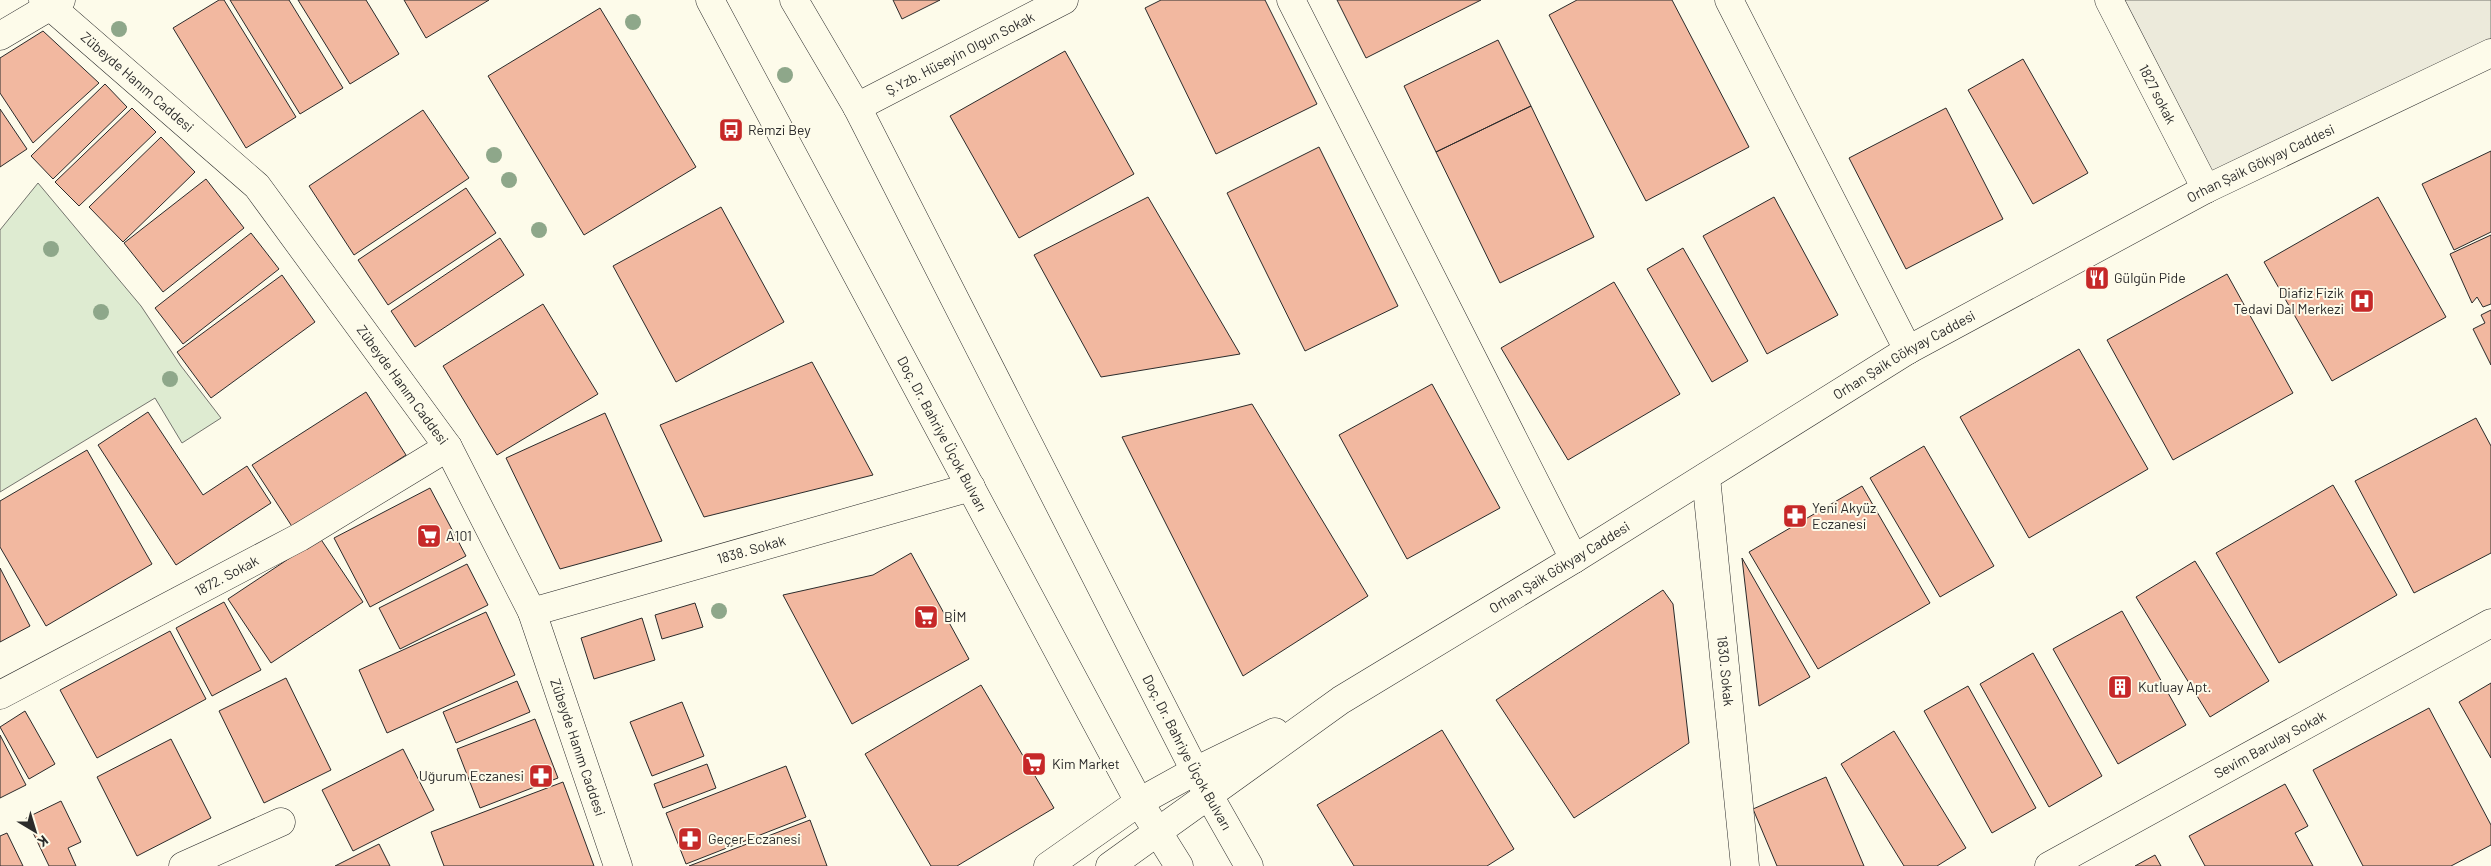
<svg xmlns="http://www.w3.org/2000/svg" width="2491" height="866" font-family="Barlow,sans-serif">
<rect width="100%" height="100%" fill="#fdfbea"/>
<path fill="#deebd1" stroke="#74746e" d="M38,183l103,123 40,60 40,52 -39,25 -27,-45 -155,94v-262z"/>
<path fill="#eceadb" stroke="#74746e" d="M2109,0h382v53l-285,136z"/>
<path fill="#f2b8a0" stroke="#2b2b2b" d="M219,0h5l72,117 -50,31 -73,-120z
M230,0h59l54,88 -43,26z
M298,0h68l33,54 -49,30z
M404,0h85l-63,38z
M893,0h47l-38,19z
M1161,0h104l52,104 -101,50 -71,-146z
M1337,0h144l-115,58z
M1577,0h95l77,147 -103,54 -97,-186z
M600,8l96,159 -112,68 -96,-159z
M43,31l56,52 -66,60 -33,-50v-35z
M1498,40l33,66 -95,46 -32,-66z
M1065,51l69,123 -115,64 -69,-122z
M2023,59l65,114 -55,31 -65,-114z
M105,84l22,23 -74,72 -22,-23z
M1531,106l63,131 -94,46 -64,-131z
M132,108l24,24 -77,74 -24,-24z
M1946,108l57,111 -97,50 -57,-111z
M0,109l27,40 -27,18z
M423,110l46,68 -115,77 -45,-69z
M161,137l34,35 -72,70 -34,-35z
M1319,147l79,159 -93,45 -78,-158z
M2491,151v81l-37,18 -32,-66z
M206,179l38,49 -81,64 -39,-49z
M466,188l30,45 -108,72 -30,-45z
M1148,197l92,157 -139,23 -67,-122z
M1774,197l64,118 -71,39 -64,-118z
M2378,197l68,120 -114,64 -68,-119z
M721,207l63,115 -108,60 -63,-116z
M251,233l28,36 -96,75 -28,-36z
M2491,235v69l-8,3 -6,-10 -5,6 -22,-49z
M500,238l24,37 -109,72 -24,-36z
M1683,248l65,113 -36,21 -65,-113z
M2227,274l66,119 -120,67 -66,-120z
M282,275l33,47 -104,76 -34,-46z
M1614,282l66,112 -112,66 -67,-112z
M543,304l55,90 -101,61 -54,-89z
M2491,310v55l-18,-36 12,-6 -4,-8z
M2079,349l69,120 -119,69 -69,-121z
M812,362l61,113 -169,42 -44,-92z
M1432,384l68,124 -93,51 -68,-124z
M366,392l40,63 -113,73 -41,-63z
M1252,404l116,192 -125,80 -121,-239z
M148,412l55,83 44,-29 24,37 -95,62 -78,-120z
M605,413l57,128 -102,28 -54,-111z
M2476,418l15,28v107l-77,40 -59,-112z
M1924,446l70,120 -54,31 -70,-119z
M87,450l65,114 -106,62 -46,-79v-46z
M2333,485l64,110 -118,68 -63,-110z
M1862,486l68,117 -112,66 -69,-117z
M430,488l36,68 -96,51 -36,-69z
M320,538l43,64 -92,61 -43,-64z
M911,553l58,106 -117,65 -69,-129 90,-20z
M1742,558l68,119 -51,29z
M2195,561l74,120 -59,36 -74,-120z
M467,564l21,41 -88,44 -21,-41z
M0,568l30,58 -30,16z
M1663,590l10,14 16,139 -115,75 -78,-118z
M224,602l37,68 -49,26 -36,-68z
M695,603l8,24 -41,12 -7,-24z
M2122,611l64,114 -68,39 -65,-115z
M486,612l29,63 -128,58 -28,-63z
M642,618l13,42 -61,19 -13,-41z
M170,631l36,68 -109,59 -37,-68z
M2033,653l69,123 -53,31 -69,-123z
M286,678l45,92 -67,33 -45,-92z
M517,681l13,31 -74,31 -13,-31z
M2491,683v75l-32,-56z
M981,685l73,123 -97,58h-26l-66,-112z
M1968,686l68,122 -44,25 -68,-122z
M682,702l22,54 -52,20 -22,-54z
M2429,708l62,117v20l-40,21h-88l-50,-96z
M25,711l30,53 -26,15 -29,-52z
M535,719l23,59 -78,30 -23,-59z
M1442,730l72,119 -27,17h-133l-37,-61z
M1894,731l72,117 -29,18h-33l-63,-102z
M0,735l26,50 -26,13z
M171,739l40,79 -74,38 -40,-79z
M403,749l31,61 -81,41 -31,-61z
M707,764l9,24 -53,20 -9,-24z
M786,766l20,51 -120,47 -20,-51z
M1826,777l38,89h-87l-24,-57z
M563,782l31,84h-150l-13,-34z
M2285,784l23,42 -13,7 18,33h-108l-16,-30z
M61,801l20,41 -13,6 8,18h-27l-23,-48z
M810,820l17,46h-138z
M7,833l16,33h-23v-30z
M379,844l11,22h-55z
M2155,855l6,11h-26z"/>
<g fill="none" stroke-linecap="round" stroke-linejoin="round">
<defs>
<g id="minor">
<path id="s1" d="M43,0l214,186 191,261 84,165 86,254"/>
<path d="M1291,0l283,559"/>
<path d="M1729,0l179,350"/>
<path id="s2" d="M2109,0l97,189"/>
<path id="s3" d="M857,107l207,-107"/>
<path id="s4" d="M1706,477l39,389"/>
<path id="s5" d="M532,612l439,-125"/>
<path id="s6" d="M0,695l300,-158 148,-90"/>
<path d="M183,866l98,-44"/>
<path d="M1048,866l91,-64 56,-31 80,-39"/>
<path id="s7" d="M1110,866l231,-166 233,-141 334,-209 298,-161 285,-136"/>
<path id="s8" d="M2049,866l442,-243"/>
</g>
<g id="major">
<path id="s9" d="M710,0l429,802 40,64"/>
<path id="s10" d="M794,0l63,107 338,664 54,95"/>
<path d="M0,36l61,-36"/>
</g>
</defs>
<use href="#minor" stroke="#2b2b2b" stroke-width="29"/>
<use href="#major" stroke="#2b2b2b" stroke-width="29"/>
<use href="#minor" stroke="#fdfbea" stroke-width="28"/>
<use href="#major" stroke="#fdfbea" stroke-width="28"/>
</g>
<g fill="#8ea78a">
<circle cx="633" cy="22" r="8"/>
<circle cx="119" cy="29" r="8"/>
<circle cx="785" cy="75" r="8"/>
<circle cx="494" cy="155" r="8"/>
<circle cx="509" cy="180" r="8"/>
<circle cx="539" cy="230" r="8"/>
<circle cx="51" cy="249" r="8"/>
<circle cx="101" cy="312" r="8"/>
<circle cx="170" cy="379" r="8"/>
<circle cx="719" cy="611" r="8"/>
</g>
<defs>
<symbol id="bus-square" viewBox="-11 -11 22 22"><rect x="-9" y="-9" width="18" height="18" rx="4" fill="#c62828" stroke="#fdfbea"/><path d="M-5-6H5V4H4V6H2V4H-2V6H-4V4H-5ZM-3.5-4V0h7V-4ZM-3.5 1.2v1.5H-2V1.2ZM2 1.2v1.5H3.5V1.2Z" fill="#fff"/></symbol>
<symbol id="restaurant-square" viewBox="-11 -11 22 22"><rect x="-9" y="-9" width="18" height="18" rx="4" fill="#c62828" stroke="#fdfbea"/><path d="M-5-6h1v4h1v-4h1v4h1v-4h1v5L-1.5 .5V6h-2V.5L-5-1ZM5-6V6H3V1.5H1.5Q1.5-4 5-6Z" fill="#fff"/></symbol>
<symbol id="hospital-square" viewBox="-11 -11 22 22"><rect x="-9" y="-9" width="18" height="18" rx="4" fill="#c62828" stroke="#fdfbea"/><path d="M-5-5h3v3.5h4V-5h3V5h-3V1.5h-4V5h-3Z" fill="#fff"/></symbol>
<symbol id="pharmacy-square" viewBox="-11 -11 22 22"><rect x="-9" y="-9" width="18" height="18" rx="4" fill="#c62828" stroke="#fdfbea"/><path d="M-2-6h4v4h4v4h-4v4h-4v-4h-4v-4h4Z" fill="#fff"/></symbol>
<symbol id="supermarket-square" viewBox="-11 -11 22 22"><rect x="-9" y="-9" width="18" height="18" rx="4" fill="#c62828" stroke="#fdfbea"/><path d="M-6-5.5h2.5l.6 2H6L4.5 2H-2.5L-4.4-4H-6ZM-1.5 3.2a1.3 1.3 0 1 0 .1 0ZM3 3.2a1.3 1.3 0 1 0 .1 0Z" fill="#fff"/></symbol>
<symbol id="building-square" viewBox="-11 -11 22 22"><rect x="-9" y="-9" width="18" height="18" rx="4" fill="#c62828" stroke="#fdfbea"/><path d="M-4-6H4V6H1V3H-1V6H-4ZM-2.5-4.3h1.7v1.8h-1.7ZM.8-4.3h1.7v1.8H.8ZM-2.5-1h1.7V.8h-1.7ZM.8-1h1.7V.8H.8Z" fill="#fff"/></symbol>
</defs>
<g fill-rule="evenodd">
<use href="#bus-square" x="717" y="116" width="28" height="28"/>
<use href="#restaurant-square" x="2083" y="264" width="28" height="28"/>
<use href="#hospital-square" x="2348" y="287" width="28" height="28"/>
<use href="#pharmacy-square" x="1781" y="502" width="28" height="28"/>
<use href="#supermarket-square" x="415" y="522" width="28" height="28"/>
<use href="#supermarket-square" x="912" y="603" width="28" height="28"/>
<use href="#building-square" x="2106" y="673" width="28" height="28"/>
<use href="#supermarket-square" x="1020" y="750" width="28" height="28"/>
<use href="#pharmacy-square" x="527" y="762" width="28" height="28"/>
<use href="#pharmacy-square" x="676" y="825" width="28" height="28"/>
</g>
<g text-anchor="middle" stroke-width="4" stroke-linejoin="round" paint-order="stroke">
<g font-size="14" fill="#2b2b2b" stroke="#fdfbea">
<text dy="5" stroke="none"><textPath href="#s3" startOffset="116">Ş.Yzb. Hüseyin Olgun Sokak</textPath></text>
<text dy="5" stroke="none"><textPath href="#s1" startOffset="125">Zübeyde Hanım Caddesi</textPath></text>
<text dy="5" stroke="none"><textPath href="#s2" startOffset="106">1827 sokak</textPath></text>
<text dy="5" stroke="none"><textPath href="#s7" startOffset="1350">Orhan Şaik Gökyay Caddesi</textPath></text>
<text dy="5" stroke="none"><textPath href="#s7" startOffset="945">Orhan Şaik Gökyay Caddesi</textPath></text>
<text dy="5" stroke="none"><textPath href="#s1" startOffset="530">Zübeyde Hanım Caddesi</textPath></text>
<text dy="5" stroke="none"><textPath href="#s9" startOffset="492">Doç. Dr. Bahriye Üçok Bulvarı</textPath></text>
<text dy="5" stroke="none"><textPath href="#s5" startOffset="228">1838. Sokak</textPath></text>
<text dy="5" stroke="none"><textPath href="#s7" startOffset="540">Orhan Şaik Gökyay Caddesi</textPath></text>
<text dy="5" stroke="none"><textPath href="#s6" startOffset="256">1872. Sokak</textPath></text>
<text dy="5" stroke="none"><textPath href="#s4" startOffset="195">1830. Sokak</textPath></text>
<text dy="5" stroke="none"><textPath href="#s8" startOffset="252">Sevim Barulay Sokak</textPath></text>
<text dy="5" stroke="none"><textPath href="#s1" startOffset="935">Zübeyde Hanım Caddesi</textPath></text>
<text dy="5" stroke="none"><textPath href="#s10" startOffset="849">Doç. Dr. Bahriye Üçok Bulvarı</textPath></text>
</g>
<g font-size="14" fill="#2b2b2b" stroke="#fdfbea" text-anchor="start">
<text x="748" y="135">Remzi Bey</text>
<text x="2114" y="283">Gülgün Pide</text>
<text x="2344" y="298" text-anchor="end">Diafiz Fizik<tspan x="2344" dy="16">Tedavi Dal Merkezi</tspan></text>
<text x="1812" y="513">Yeni Akyüz<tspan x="1812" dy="16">Eczanesi</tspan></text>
<text x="446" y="541">A101</text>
<text x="944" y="622">BİM</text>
<text x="2138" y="692">Kutluay Apt.</text>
<text x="1052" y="769">Kim Market</text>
<text x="524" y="781" text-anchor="end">Uğurum Eczanesi</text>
<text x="708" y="844">Geçer Eczanesi</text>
</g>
</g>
<g transform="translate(35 831) rotate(142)" stroke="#fdfbea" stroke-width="4" paint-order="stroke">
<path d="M0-4L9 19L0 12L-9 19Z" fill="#2b2b2b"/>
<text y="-8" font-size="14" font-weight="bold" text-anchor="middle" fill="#2b2b2b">K</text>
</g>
</svg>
